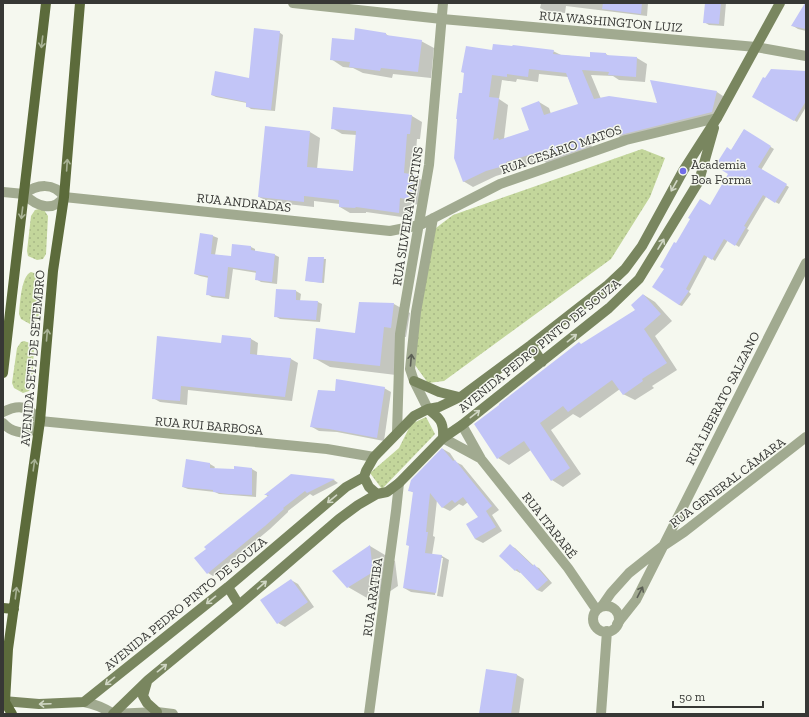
<svg xmlns="http://www.w3.org/2000/svg" width="809" height="717" font-family="'Zilla Slab',serif">
<defs>
<pattern id="park-dots" width="8" height="8" patternUnits="userSpaceOnUse"><rect width="8" height="8" fill="#c3d69b"/><path d="M2 2h.1M6 6h.1" fill="none" stroke="#a8b886" stroke-width="1.8" stroke-linecap="round"/></pattern>
</defs>
<rect width="100%" height="100%" fill="#f5f8ef"/>
<path fill="url(#park-dots)" d="M642,149l23,9 -15,39 -39,62 -167,122 -16,2 -16,-22 20,-130 21,-16z
M39,209l5,1 4,6 -2,38 -3,5 -6,1 -9,-4 -1,-5 4,-35 4,-6z
M31,272l6,2 3,5 -1,39 -4,4 -5,2 -9,-5 -2,-5c1,-10 2,-38 12,-42z
M24,341l6,2 4,5 -2,38 -3,5 -6,2 -9,-5 -2,-5 5,-35 4,-6z
M426,417l9,17 -53,55 -12,-16 29,-25 12,-24z"/>
<path fill="#0003" fill-rule="evenodd" d="M532,3h116l-1,13 -81,-10 -1,7 -19,-2 -6,-3 1,-4z
M706,3h20l-2,23 -15,-1 -5,-3z
M806,4v27l-8,-2 -5,-3z
M279,32l4,3 -8,76 -24,-2 -4,-3v-3l-31,-6 -4,-2 38,-16z
M386,34l4,3 31,4 13,7 -3,30 -38,-4 -1,4 -29,-5 -10,-5 -10,-1 -12,-8z
M493,51h60l8,4 30,3 15,-4 3,2 28,2 10,6 -2,18 -26,-2 -6,-4 -22,-1 10,24 58,5 58,-12 9,6 -4,20 -96,23 -10,-7 -25,10 3,9 -42,14 -10,-7 -27,8 1,2 -20,6 -23,11 -10,-6v-87zM539,74l29,3 11,28 -28,9 -2,-6 -10,-6 -8,29 -27,8 4,-34 -9,-6 3,-19 14,2 1,-3 21,3z
M806,72v35l-9,15 -44,-26z
M412,116l10,6 -2,17h-3l-3,37 12,6 -3,23 -12,-1 -2,14 -43,-6v1h-16l-10,-6v-3l-26,-3v6l-45,-5 -10,-5 51,-65 10,6 -3,31 37,3 3,-37 -15,-1 -10,-6z
M744,130l30,19 -13,21 28,17 -10,17 -13,-7 -19,32 2,1 -10,17 -11,-7 -13,21 -7,-5 -19,36 2,2 -9,12 -3,-1 -13,-36 10,-25 34,-37 20,-33 1,-23z
M201,234l12,2 5,2 -3,17 17,2 19,-10 4,2v3l20,3 4,2 -2,27 -16,-2 -5,-3 1,-6 -24,-4 -4,30 -17,-2 -5,-3 2,-16 -9,-2 -5,-2z
M309,258l17,1 -2,24 -16,-2z
M296,291l5,3 -1,7 18,1 4,2 -2,18 -40,-3 -5,-3z
M644,295l11,7 17,19 -17,15 22,34 -25,16 2,2 -19,12 -12,-6 -3,-5 -40,29 -7,-4 -22,16 30,44 -18,13 -11,-7 -21,-30 -22,15 -11,-7 84,-113 54,-35z
M394,304l16,9 -4,24 -6,-1 -4,39 -66,-8 -16,-9 42,-24z
M251,339l7,4 -1,12 34,4 7,4 -6,38 -104,-11 -1,15 -27,-3 -7,-4 69,-54z
M384,388l7,4 -7,49 -47,-9 -18,-1 -7,-4 24,-35z
M443,449l7,4 6,9 6,3 37,45 -7,5 10,16 -19,12 -8,-4 5,-22 -12,-15 -5,4 -4,-2 -9,7 -8,-4 -5,-7 -4,36 2,1 -3,18 10,1 7,4 -6,37 -6,-1 6,-38h-3l-5,37 -24,-3 -7,-4 6,-42 4,-53 -5,-3z
M210,464l5,3 -1,2 21,1v-3l17,2 5,3 -1,25 -37,-3 -4,-2 -27,-3 -5,-2z
M291,475l43,5 4,3 -25,13 -3,-2 -22,17v1l-18,17 -57,47 -5,-3 -1,-24 62,-52 -3,-2z
M370,546l25,15 3,25 -24,16 -26,-15z
M510,546l5,2 19,18 5,2 13,15 -10,9 -5,-2 -16,-18 -1,1 -5,-3z
M291,580l7,4 16,23 -29,20 -7,-4z
M487,670l30,5 7,4 -5,35h-39z"/>
<path fill="#c2c5f7" fill-rule="evenodd" d="M603,3h39l-1,11 -39,-5z
M705,3h16l-2,21 -16,-1z
M805,3h1v26l-15,-3z
M254,28l26,3 -9,79 -25,-3v-5l-35,-7 4,-24 34,7z
M355,28l31,5v2l36,5 -4,32 -37,-4 -1,3 -31,-4 1,-5 -20,-2 2,-22 22,2z
M493,44l19,2 1,-1 41,5 -1,4 37,3v-5l16,1v2l31,2 -1,20 -28,-2 1,-3 -27,-2 12,29 15,-3 48,7 -7,-23 67,11 -5,21 -96,24 -4,-9 -30,12 3,9 -44,14 -3,-10 -32,10 1,3 -21,6 -23,11 -9,-24 3,-39h-1l3,-26h3l2,-20 -3,-1 5,-26 26,4zM529,69l37,4 12,31 -34,11 -5,-14 -18,7 8,22 -30,10 -1,-2 -5,2 6,-42 -10,-1 3,-22 15,2v-3l21,3z
M771,69l35,2v30l-12,20 -42,-24 11,-20 2,1z
M333,107l79,8 -2,19h-3l-3,39 12,2 -3,25 -13,-2 -1,15 -43,-6 -1,1 -16,-1v-7l-35,-4v6l-46,-5 7,-71 45,5 -3,36 46,4 3,-40 -25,-2z
M744,129l27,17 -13,21 29,17 -12,19 -12,-8 -19,31 2,1 -11,19 -11,-7 -12,21 -8,-5 -18,34 3,2 -10,14 -27,-18 12,-18 -4,-2 14,-25 2,1 14,-24 -2,-1 12,-19 10,6 18,-31 -13,-8 12,-19 4,3z
M200,233l13,2 -2,19 20,2 1,-12 19,2v4l24,4 -3,28 -17,-2 1,-9 -28,-4 -3,30 -19,-2 2,-19 -14,-2z
M308,257h16l-2,26 -17,-2z
M276,289l20,1v10l22,1 -2,19 -42,-3z
M643,294l18,20 -17,15 23,34 -25,16 1,2 -20,14 -11,-15 -44,32 -5,-6 -23,17 30,45 -19,13 -27,-40 -27,18 -23,-35 25,-19v-1l80,-62 2,2 54,-34 -4,-5z
M359,302l35,1 -3,25 -7,-1 -4,39 -67,-7 3,-31 39,5z
M222,335l29,3 -1,16 41,4 -6,39 -104,-11 -1,15 -28,-2 5,-63 64,7z
M336,379l49,8 -8,51 -48,-9 -19,-2 8,-37 17,1z
M442,448l11,13 2,-1 37,46 -6,5 10,16 -21,12 -9,-15 12,-7 -15,-20 -8,6 -3,-3 -10,8 -12,-15 -4,39h2l-3,21 17,2 -6,38 -33,-5 6,-42 -3,-1 7,-53 -5,-1 3,-11z
M186,459l24,4v5l24,1v-3l18,2v27l-24,-1 -15,-2v-2l-31,-3z
M291,474l44,5 -28,14 -2,-2 -22,17 1,1 -19,17 -58,48 -13,-16 12,-9 -2,-2 65,-52h-5z
M510,544l23,22 1,-2 14,16 -11,10 -20,-21 -2,2 -16,-15z
M370,545l3,27 -26,16 -15,-17z
M291,579l17,23 -31,22 -17,-24z
M486,669l31,5 -6,40h-32z"/>
<g fill="none" stroke-linecap="round" stroke-linejoin="round">
<path stroke="#a1aa90" stroke-width="10" d="M3,192l21,2
M24,194c12,12 29,19 40,3
M24,194c13,-10 30,-12 40,3
M64,197l326,34 30,-6 80,-41 126,-44 91,-22
M428,409l-14,-28 -4,-12 6,-57 17,-94
M397,433l3,-99 29,-169 14,-162
M602,606l9,-13 18,-20 34,-27 21,-14 122,-95
M617,624l19,-24 170,-337
M113,714l44,-2 16,2"/>
<path stroke="#a1aa90" stroke-width="10" d="M293,3l149,16 314,28 50,9
M3,412c18,-9 25,-5 37,9
M40,421l287,28 47,8
M3,423c7,8 21,13 31,6 2,-2 4,-5 6,-8
M462,425l19,34 87,109 28,41
M443,438l37,20
M593 619a13 13 0 1 1 26 0a13 13 0 1 1-26 0Z
M84,702c11,2 20,6 30,12
M369,714l27,-203 3,-28
M601,714l6,-83"/>
<path stroke="#79865f" stroke-width="10" d="M531,345l11,17
M414,381l25,11 20,5
M428,409c12,9 16,13 15,29l-44,45 -12,9 -10,2 -8,-7 -5,-10 2,-6 8,-14 40,-41 14,-7 11,-2 23,-11 69,-51 77,-60 17,-16 17,-23 41,-75 34,-53 63,-115
M443,438l19,-13 147,-117 30,-29 60,-98 15,-53
M228,587l11,18
M147,682l-4,14 4,7 10,9
M3,701l36,3 45,-2 144,-115 118,-100 18,-10
M113,714l35,-34 91,-75 100,-86 19,-14 19,-11"/>
<path stroke="#5c6b3b" stroke-width="10" d="M3,373l43,-370
M3,608l11,1
M12,714l-7,-12 3,-53 32,-228 13,-150 11,-74 16,-194"/>
</g>
<defs><path id="oneway-shaft" d="M-6 0H5M1.5-3L5.5 0L1.5 3" fill="none" stroke-width="1.6" stroke-linecap="round" stroke-linejoin="round"/></defs>
<g stroke="#a8b295">
<use href="#oneway-shaft" transform="translate(42 42) rotate(97)"/>
<use href="#oneway-shaft" transform="translate(67 165) rotate(-86)"/>
<use href="#oneway-shaft" transform="translate(22 213) rotate(97)"/>
<use href="#oneway-shaft" transform="translate(47 335) rotate(-85)"/>
<use href="#oneway-shaft" transform="translate(34 465) rotate(-82)"/>
<use href="#oneway-shaft" transform="translate(16 593) rotate(-83)"/>
</g>
<g stroke="#d0d6c4">
<use href="#oneway-shaft" transform="translate(674 186) rotate(119)"/>
<use href="#oneway-shaft" transform="translate(661 244) rotate(-59)"/>
<use href="#oneway-shaft" transform="translate(572 338) rotate(-39)"/>
<use href="#oneway-shaft" transform="translate(475 414) rotate(-38)"/>
<use href="#oneway-shaft" transform="translate(332 499) rotate(140)"/>
<use href="#oneway-shaft" transform="translate(262 585) rotate(-41)"/>
<use href="#oneway-shaft" transform="translate(211 600) rotate(141)"/>
<use href="#oneway-shaft" transform="translate(162 668) rotate(-39)"/>
<use href="#oneway-shaft" transform="translate(110 681) rotate(141)"/>
<use href="#oneway-shaft" transform="translate(45 704) rotate(178)"/>
</g>
<g stroke="#5c6055">
<use href="#oneway-shaft" transform="translate(411 360) rotate(-85)"/>
<use href="#oneway-shaft" transform="translate(640 592) rotate(-63)"/>
</g>
<circle fill="#716ce7" stroke="#f5f8ef" stroke-width="1.5" cx="683" cy="171" r="4"/>
<g text-anchor="middle" stroke-width="3" stroke-linejoin="round" paint-order="stroke">
<g font-size="13" fill="#373835" stroke="#f5f8ef">
<text transform="translate(611 21) rotate(5)" y="5">RUA WASHINGTON LUIZ</text>
<text transform="translate(561 149) rotate(-19)" y="5">RUA CESÁRIO MATOS</text>
<text transform="translate(244 202) rotate(6)" y="5">RUA ANDRADAS</text>
<text transform="translate(407 216) rotate(-81)" y="5">RUA SILVEIRA MARTINS</text>
<text transform="translate(539 345) rotate(-39)" y="5">AVENIDA PEDRO PINTO DE SOUZA</text>
<text transform="translate(32 358) rotate(-85)" y="5">AVENIDA SETE DE SETEMBRO</text>
<text transform="translate(722 398) rotate(-63)" y="5">RUA LIBERATO SALZANO</text>
<text transform="translate(209 425) rotate(5)" y="5">RUA RUI BARBOSA</text>
<text transform="translate(727 482) rotate(-37)" y="5">RUA GENERAL CÂMARA</text>
<text transform="translate(550 525) rotate(52)" y="5">RUA ITARARÉ</text>
<text transform="translate(372 597) rotate(-82)" y="5">RUA ARATIBA</text>
<text transform="translate(185 603) rotate(-39)" y="5">AVENIDA PEDRO PINTO DE SOUZA</text>
</g>
<g font-size="13" fill="#373835" stroke="#f5f8ef" text-anchor="start">
<text x="691" y="169">Academia<tspan x="691" dy="15">Boa Forma</tspan></text>
</g>
</g>
<rect width="809" height="717" fill="none" stroke="#373835" stroke-width="8"/>
<path d="M673 701v6h90v-6" fill="none" stroke="#373835" stroke-width="2"/>
<text x="679" y="701" font-size="12" fill="#373835" stroke="#f5f8ef" stroke-width="3" paint-order="stroke">50 m</text>
</svg>
